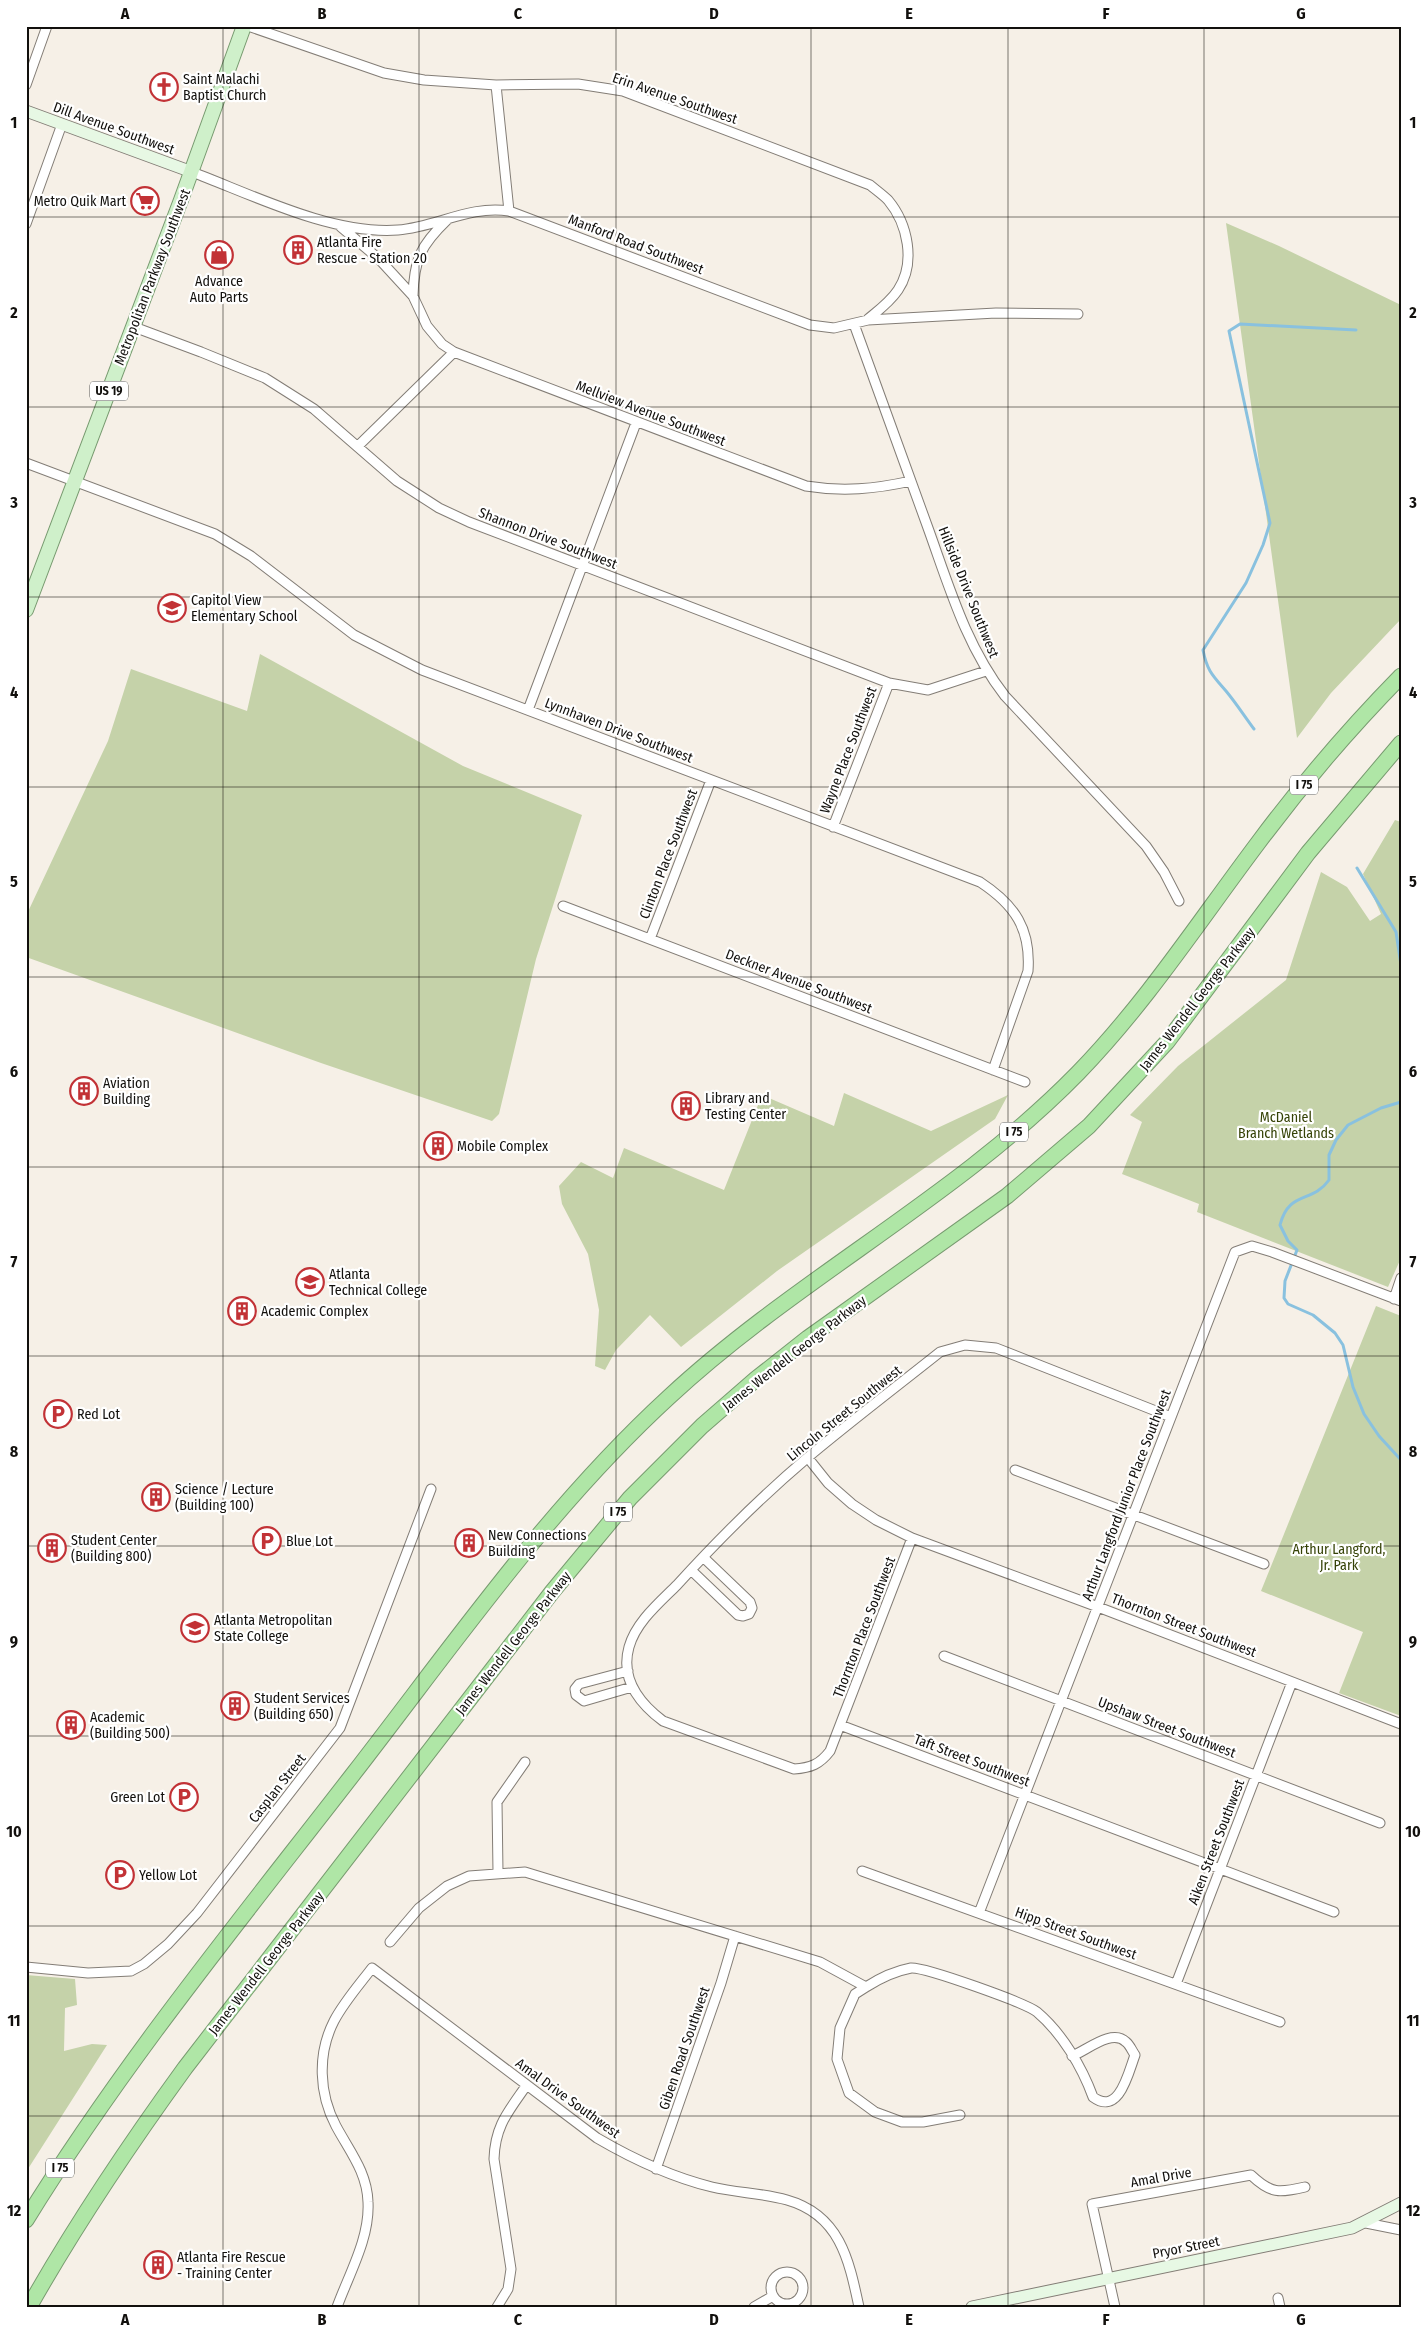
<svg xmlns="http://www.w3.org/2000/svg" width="1427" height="2333" font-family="'Fira Sans Condensed',sans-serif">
<rect width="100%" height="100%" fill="#f6f0e7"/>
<path fill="#c5d2a9" d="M1226,223l53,23 122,59v314l-70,74 -34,45z
M260,654l203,112 119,49 -46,144 -37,155 -7,7 -171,-58 -295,-106v-41l82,-175 23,-72 116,42z
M1395,820l6,2v436l-13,29 -191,-75 2,-8 -77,-30 20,-52 -12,-7 48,-49 108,-86 35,-108 26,15 23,34 11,-7 -18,-40z
M844,1093l87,38 77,-36 -13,24 -218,152 -96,76 -31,-32 -34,35 -11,20 -10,-4 4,-56 -11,-56 -26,-50 -3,-18 22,-24 32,16 11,-30 100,42 38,-95 72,31z
M1376,1306l25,10v400l-62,-23 24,-61 -102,-41z
M26,1975l49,4 2,26 -12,3 -1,43 28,-7 15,1 -81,127z"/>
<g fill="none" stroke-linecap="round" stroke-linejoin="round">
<path stroke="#89c1df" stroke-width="3" d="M1254,729c-9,-12 -18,-26 -28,-38 -13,-15 -19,-20 -23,-41l43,-67 17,-38 7,-22 -41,-192 11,-7 116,6
M1357,868l39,64 5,33
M1401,1102l-20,6 -33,17 -12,15 -7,15v25c-17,24 -40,10 -49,45l8,16 9,9 -12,31 -1,17 4,6 25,11 22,18 8,12 10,42 11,27 15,22 22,24"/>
<defs>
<path id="street" d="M248,26l136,47 40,7 72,5 82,-1 45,7 247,94c6,5 13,10 18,15 20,24 28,63 10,90 -8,12 -19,20 -30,29
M26,85l21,-59
M496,85l13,126
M192,172c61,23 140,63 206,58 39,-3 71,-25 111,-19l301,114 24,3 34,-8 128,-7 82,1
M26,224l36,-100
M341,227l38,32 34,37 14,30 15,18 12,8 352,134c37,6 69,3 105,-5
M413,296c1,-37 8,-51 34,-76
M854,324c25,68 49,136 74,204 21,58 38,118 77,168l141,150 18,26 15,29
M134,327l67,25 64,26 49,31 83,72 42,27 30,14 420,161 39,7 58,-19
M358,446l96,-94
M26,463l189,71 36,22 103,79 68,35 558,212c35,23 51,47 48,89l-35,99
M528,710l108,-287
M833,827l56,-144
M563,906l462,176
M650,939l61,-159
M1394,1299l7,-21
M808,1458l20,25 24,21 24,16 36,18 186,69 303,117
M1015,1470l249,94
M912,1538l-82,213c-10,13 -19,17 -36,18l-131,-48c-24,-18 -43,-42 -34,-74 7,-25 30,-44 48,-62 41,-45 84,-88 130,-127 43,-36 89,-71 133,-106l25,-7 31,3 175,69
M691,1570l47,45 5,1 6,-2 3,-6 -2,-6 -47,-45
M944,1656l436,167
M628,1671l-49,13 -4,5 1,6 8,6 48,-14
M840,1725l494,187
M862,1871l418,151
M498,1872l-1,-70 28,-40
M979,1913l256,-661 17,-6 20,6 129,49
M390,1942l29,-34 28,-22 22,-10 56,-4 295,90 46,25c14,-9 29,-16 45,-19 14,-1 115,35 126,44 25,21 45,55 56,85 26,19 35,-23 42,-42 -3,-4 -5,-10 -9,-13 -14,-14 -40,9 -54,14
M26,1967l62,6 43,-2 13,-7 24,-20 29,-31 143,-185 91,-239
M1176,1984l116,-302
M866,1987l-11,7 -15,34 -3,31 12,34 26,19 27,10h21l37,-7
M656,2169l65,-186 14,-47
M1366,2223l35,7
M771 2288a16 16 0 1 1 32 0a16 16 0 1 1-32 0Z
M1278,2298l2,9
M337,2307c12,-33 33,-69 31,-105 -1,-30 -18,-50 -32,-76 -17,-32 -19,-72 -2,-105 10,-19 25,-36 38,-53l225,170c36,21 74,39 115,49 25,6 51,6 75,13 53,15 62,60 72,107
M497,2307l11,-18 3,-20 -17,-110c1,-33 14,-47 32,-73
M754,2307l19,-11
M1115,2307l-23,-103 159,-29c20,19 28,18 54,12"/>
<path id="secondary" d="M26,111l166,61
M972,2307l380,-79 49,-25"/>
<path id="primary" d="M26,610l155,-410 63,-174"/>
<path id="highway" d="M26,2220c97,-157 215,-301 328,-447 100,-129 194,-265 315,-376 128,-119 287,-199 409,-324 68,-70 122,-153 180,-230 44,-59 92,-115 143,-167
M29,2307c47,-83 100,-162 156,-239l367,-476 78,-94 72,-72 54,-47 52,-41 199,-142 82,-70 78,-84 141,-189 93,-110"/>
</defs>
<use href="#street" stroke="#837d76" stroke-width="11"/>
<use href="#secondary" stroke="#837d76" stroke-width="13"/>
<use href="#primary" stroke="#789b70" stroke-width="16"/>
<use href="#highway" stroke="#789b70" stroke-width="17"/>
<use href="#street" stroke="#fff" stroke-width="9"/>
<use href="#secondary" stroke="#e7f8e4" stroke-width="11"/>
<use href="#primary" stroke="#cff0ca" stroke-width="14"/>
<use href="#highway" stroke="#afe6a6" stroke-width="15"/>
</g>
<path fill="none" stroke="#12100d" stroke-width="1" stroke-opacity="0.55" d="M223,26v2281M419,26v2281M616,26v2281M811,26v2281M1008,26v2281M1204,26v2281M26,217h1375M26,407h1375M26,597h1375M26,787h1375M26,977h1375M26,1167h1375M26,1356h1375M26,1546h1375M26,1736h1375M26,1926h1375M26,2116h1375"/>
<defs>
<symbol id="church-ring" viewBox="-11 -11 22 22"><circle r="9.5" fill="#fff" stroke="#c23236" stroke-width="1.5"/><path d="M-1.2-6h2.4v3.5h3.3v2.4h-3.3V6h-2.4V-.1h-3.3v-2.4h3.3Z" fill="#c23236"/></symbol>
<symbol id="supermarket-ring" viewBox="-11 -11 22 22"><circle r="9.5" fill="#fff" stroke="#c23236" stroke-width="1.5"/><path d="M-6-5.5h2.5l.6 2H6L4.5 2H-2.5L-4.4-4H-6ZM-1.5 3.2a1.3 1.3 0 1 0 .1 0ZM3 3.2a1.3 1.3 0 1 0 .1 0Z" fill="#c23236"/></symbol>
<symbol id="building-ring" viewBox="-11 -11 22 22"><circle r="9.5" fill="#fff" stroke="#c23236" stroke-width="1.5"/><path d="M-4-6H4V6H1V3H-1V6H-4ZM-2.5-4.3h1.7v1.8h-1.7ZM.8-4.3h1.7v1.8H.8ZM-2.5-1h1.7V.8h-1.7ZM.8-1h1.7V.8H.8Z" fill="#c23236"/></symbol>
<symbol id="shop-ring" viewBox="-11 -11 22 22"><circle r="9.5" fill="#fff" stroke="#c23236" stroke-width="1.5"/><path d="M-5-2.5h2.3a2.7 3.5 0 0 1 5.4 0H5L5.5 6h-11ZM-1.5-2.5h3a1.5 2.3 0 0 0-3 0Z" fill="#c23236"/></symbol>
<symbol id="school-ring" viewBox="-11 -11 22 22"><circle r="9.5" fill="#fff" stroke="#c23236" stroke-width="1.5"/><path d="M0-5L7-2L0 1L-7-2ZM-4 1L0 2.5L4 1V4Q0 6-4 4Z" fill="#c23236"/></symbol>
<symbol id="university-ring" viewBox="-11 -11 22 22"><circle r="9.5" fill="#fff" stroke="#c23236" stroke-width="1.5"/><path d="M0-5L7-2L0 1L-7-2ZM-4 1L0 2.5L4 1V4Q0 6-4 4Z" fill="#c23236"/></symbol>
<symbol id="parking-ring" viewBox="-11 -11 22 22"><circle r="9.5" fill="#fff" stroke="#c23236" stroke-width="1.5"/><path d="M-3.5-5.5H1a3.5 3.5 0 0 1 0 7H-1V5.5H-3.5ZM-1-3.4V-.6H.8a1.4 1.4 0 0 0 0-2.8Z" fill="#c23236"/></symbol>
</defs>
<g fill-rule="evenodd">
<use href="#church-ring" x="148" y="71" width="32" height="32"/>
<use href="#supermarket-ring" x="129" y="185" width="32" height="32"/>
<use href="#building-ring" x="282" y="234" width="32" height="32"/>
<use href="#shop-ring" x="203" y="239" width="32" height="32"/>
<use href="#school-ring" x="156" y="592" width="32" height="32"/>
<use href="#building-ring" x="68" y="1075" width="32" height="32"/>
<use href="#building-ring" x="670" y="1090" width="32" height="32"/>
<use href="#building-ring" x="422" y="1130" width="32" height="32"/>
<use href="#university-ring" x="294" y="1266" width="32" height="32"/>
<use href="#building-ring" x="226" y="1295" width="32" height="32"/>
<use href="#parking-ring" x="42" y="1398" width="32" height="32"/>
<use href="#building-ring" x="140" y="1481" width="32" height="32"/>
<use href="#parking-ring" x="251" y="1525" width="32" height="32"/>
<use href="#building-ring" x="453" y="1527" width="32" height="32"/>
<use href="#building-ring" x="36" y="1532" width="32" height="32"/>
<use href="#university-ring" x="179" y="1612" width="32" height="32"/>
<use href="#building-ring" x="219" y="1690" width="32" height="32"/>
<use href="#building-ring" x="55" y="1709" width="32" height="32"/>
<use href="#parking-ring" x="168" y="1781" width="32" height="32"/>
<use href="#parking-ring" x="104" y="1859" width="32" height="32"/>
<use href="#building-ring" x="142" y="2249" width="32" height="32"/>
</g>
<g text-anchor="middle" stroke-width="4.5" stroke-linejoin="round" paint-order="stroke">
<g fill="#fff" stroke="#595856" stroke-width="1">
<rect x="90" y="381.5" width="38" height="19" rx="4"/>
<rect x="1290" y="775.5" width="28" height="19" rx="4"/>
<rect x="1000" y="1122.5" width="28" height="19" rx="4"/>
<rect x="604" y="1502.5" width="28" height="19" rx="4"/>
<rect x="46" y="2158.5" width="28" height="19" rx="4"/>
</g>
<g font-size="12" font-weight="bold" fill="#12100d">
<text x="109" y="395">US 19</text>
<text x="1304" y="789">I 75</text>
<text x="1014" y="1136">I 75</text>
<text x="618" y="1516">I 75</text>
<text x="60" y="2172">I 75</text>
</g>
<g font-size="14" fill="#12100d" stroke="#fff" text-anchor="start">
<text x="183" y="84">Saint Malachi<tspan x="183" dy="16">Baptist Church</tspan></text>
<text x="126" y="206" text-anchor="end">Metro Quik Mart</text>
<text x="317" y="247">Atlanta Fire<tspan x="317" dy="16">Rescue - Station 20</tspan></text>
<text x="219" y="286" text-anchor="middle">Advance<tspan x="219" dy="16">Auto Parts</tspan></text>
<text x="191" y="605">Capitol View<tspan x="191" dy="16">Elementary School</tspan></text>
<text x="103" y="1088">Aviation<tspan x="103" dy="16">Building</tspan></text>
<text x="705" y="1103">Library and<tspan x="705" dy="16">Testing Center</tspan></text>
<text x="457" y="1151">Mobile Complex</text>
<text x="329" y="1279">Atlanta<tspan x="329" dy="16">Technical College</tspan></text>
<text x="261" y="1316">Academic Complex</text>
<text x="77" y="1419">Red Lot</text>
<text x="175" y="1494">Science / Lecture<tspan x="175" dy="16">(Building 100)</tspan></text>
<text x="488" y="1540">New Connections<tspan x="488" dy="16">Building</tspan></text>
<text x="71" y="1545">Student Center<tspan x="71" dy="16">(Building 800)</tspan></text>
<text x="286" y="1546">Blue Lot</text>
<text x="214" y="1625">Atlanta Metropolitan<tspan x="214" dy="16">State College</tspan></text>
<text x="254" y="1703">Student Services<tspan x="254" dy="16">(Building 650)</tspan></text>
<text x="90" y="1722">Academic<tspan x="90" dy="16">(Building 500)</tspan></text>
<text x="165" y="1802" text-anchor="end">Green Lot</text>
<text x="139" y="1880">Yellow Lot</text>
<text x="177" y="2262">Atlanta Fire Rescue<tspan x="177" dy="16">- Training Center</tspan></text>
</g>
<g font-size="14" fill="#12100d" stroke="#fff">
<text transform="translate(675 98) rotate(19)" y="5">Erin Avenue Southwest</text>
<text transform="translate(114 128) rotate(20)" y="5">Dill Avenue Southwest</text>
<text transform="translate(636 244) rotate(21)" y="5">Manford Road Southwest</text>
<text transform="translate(152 277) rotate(-69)" y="5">Metropolitan Parkway Southwest</text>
<text transform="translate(651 413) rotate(21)" y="5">Mellview Avenue Southwest</text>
<text transform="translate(548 538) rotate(21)" y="5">Shannon Drive Southwest</text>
<text transform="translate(969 592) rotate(68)" y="5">Hillside Drive Southwest</text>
<text transform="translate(619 730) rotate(21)" y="5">Lynnhaven Drive Southwest</text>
<text transform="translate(848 750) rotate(-69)" y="5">Wayne Place Southwest</text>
<text transform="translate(668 854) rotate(-69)" y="5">Clinton Place Southwest</text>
<text transform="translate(799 981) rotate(21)" y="5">Deckner Avenue Southwest</text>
<text transform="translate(1197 999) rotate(-52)" y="5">James Wendell George Parkway</text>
<text transform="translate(794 1353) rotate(-38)" y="5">James Wendell George Parkway</text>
<text transform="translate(844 1413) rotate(-39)" y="5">Lincoln Street Southwest</text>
<text transform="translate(1126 1495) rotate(-69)" y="5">Arthur Langford Junior Place Southwest</text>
<text transform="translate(1184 1625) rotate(21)" y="5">Thornton Street Southwest</text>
<text transform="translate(864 1627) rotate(-69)" y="5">Thornton Place Southwest</text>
<text transform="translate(513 1643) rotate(-52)" y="5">James Wendell George Parkway</text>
<text transform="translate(1167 1727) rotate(21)" y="5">Upshaw Street Southwest</text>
<text transform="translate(972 1760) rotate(21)" y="5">Taft Street Southwest</text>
<text transform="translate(277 1788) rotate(-52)" y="5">Casplan Street</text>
<text transform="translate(1216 1842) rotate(-69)" y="5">Aiken Street Southwest</text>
<text transform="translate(1076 1933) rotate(20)" y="5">Hipp Street Southwest</text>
<text transform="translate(266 1963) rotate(-52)" y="5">James Wendell George Parkway</text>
<text transform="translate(684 2048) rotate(-71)" y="5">Giben Road Southwest</text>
<text transform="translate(568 2098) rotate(36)" y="5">Amal Drive Southwest</text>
<text transform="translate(1161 2177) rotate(-10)" y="5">Amal Drive</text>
<text transform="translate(1186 2247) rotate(-11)" y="5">Pryor Street</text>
</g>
<g font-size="14" fill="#354206" stroke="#fff">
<text x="1286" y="1122">McDaniel<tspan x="1286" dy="16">Branch Wetlands</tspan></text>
<text x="1339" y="1554">Arthur Langford,<tspan x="1339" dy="16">Jr. Park</tspan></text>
</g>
</g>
<rect width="1427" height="2333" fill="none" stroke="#ffffff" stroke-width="55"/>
<rect x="28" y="28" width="1372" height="2278" fill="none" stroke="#12100d" stroke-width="2"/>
<g font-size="16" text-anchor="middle" font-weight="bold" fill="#12100d">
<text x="125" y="19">A</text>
<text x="322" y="19">B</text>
<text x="518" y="19">C</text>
<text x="714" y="19">D</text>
<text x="909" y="19">E</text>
<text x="1106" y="19">F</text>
<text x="1301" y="19">G</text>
<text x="14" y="128">1</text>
<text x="1413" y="128">1</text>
<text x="14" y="318">2</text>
<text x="1413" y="318">2</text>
<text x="14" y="508">3</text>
<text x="1413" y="508">3</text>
<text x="14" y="698">4</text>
<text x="1413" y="698">4</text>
<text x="14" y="887">5</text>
<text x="1413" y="887">5</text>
<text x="14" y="1077">6</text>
<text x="1413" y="1077">6</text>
<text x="14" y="1267">7</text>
<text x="1413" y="1267">7</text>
<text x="14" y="1457">8</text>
<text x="1413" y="1457">8</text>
<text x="14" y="1647">9</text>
<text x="1413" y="1647">9</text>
<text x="14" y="1837">10</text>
<text x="1413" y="1837">10</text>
<text x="14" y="2026">11</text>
<text x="1413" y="2026">11</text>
<text x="14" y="2216">12</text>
<text x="1413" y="2216">12</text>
<text x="125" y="2325">A</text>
<text x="322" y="2325">B</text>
<text x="518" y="2325">C</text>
<text x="714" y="2325">D</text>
<text x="909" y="2325">E</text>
<text x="1106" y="2325">F</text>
<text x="1301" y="2325">G</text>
</g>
</svg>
